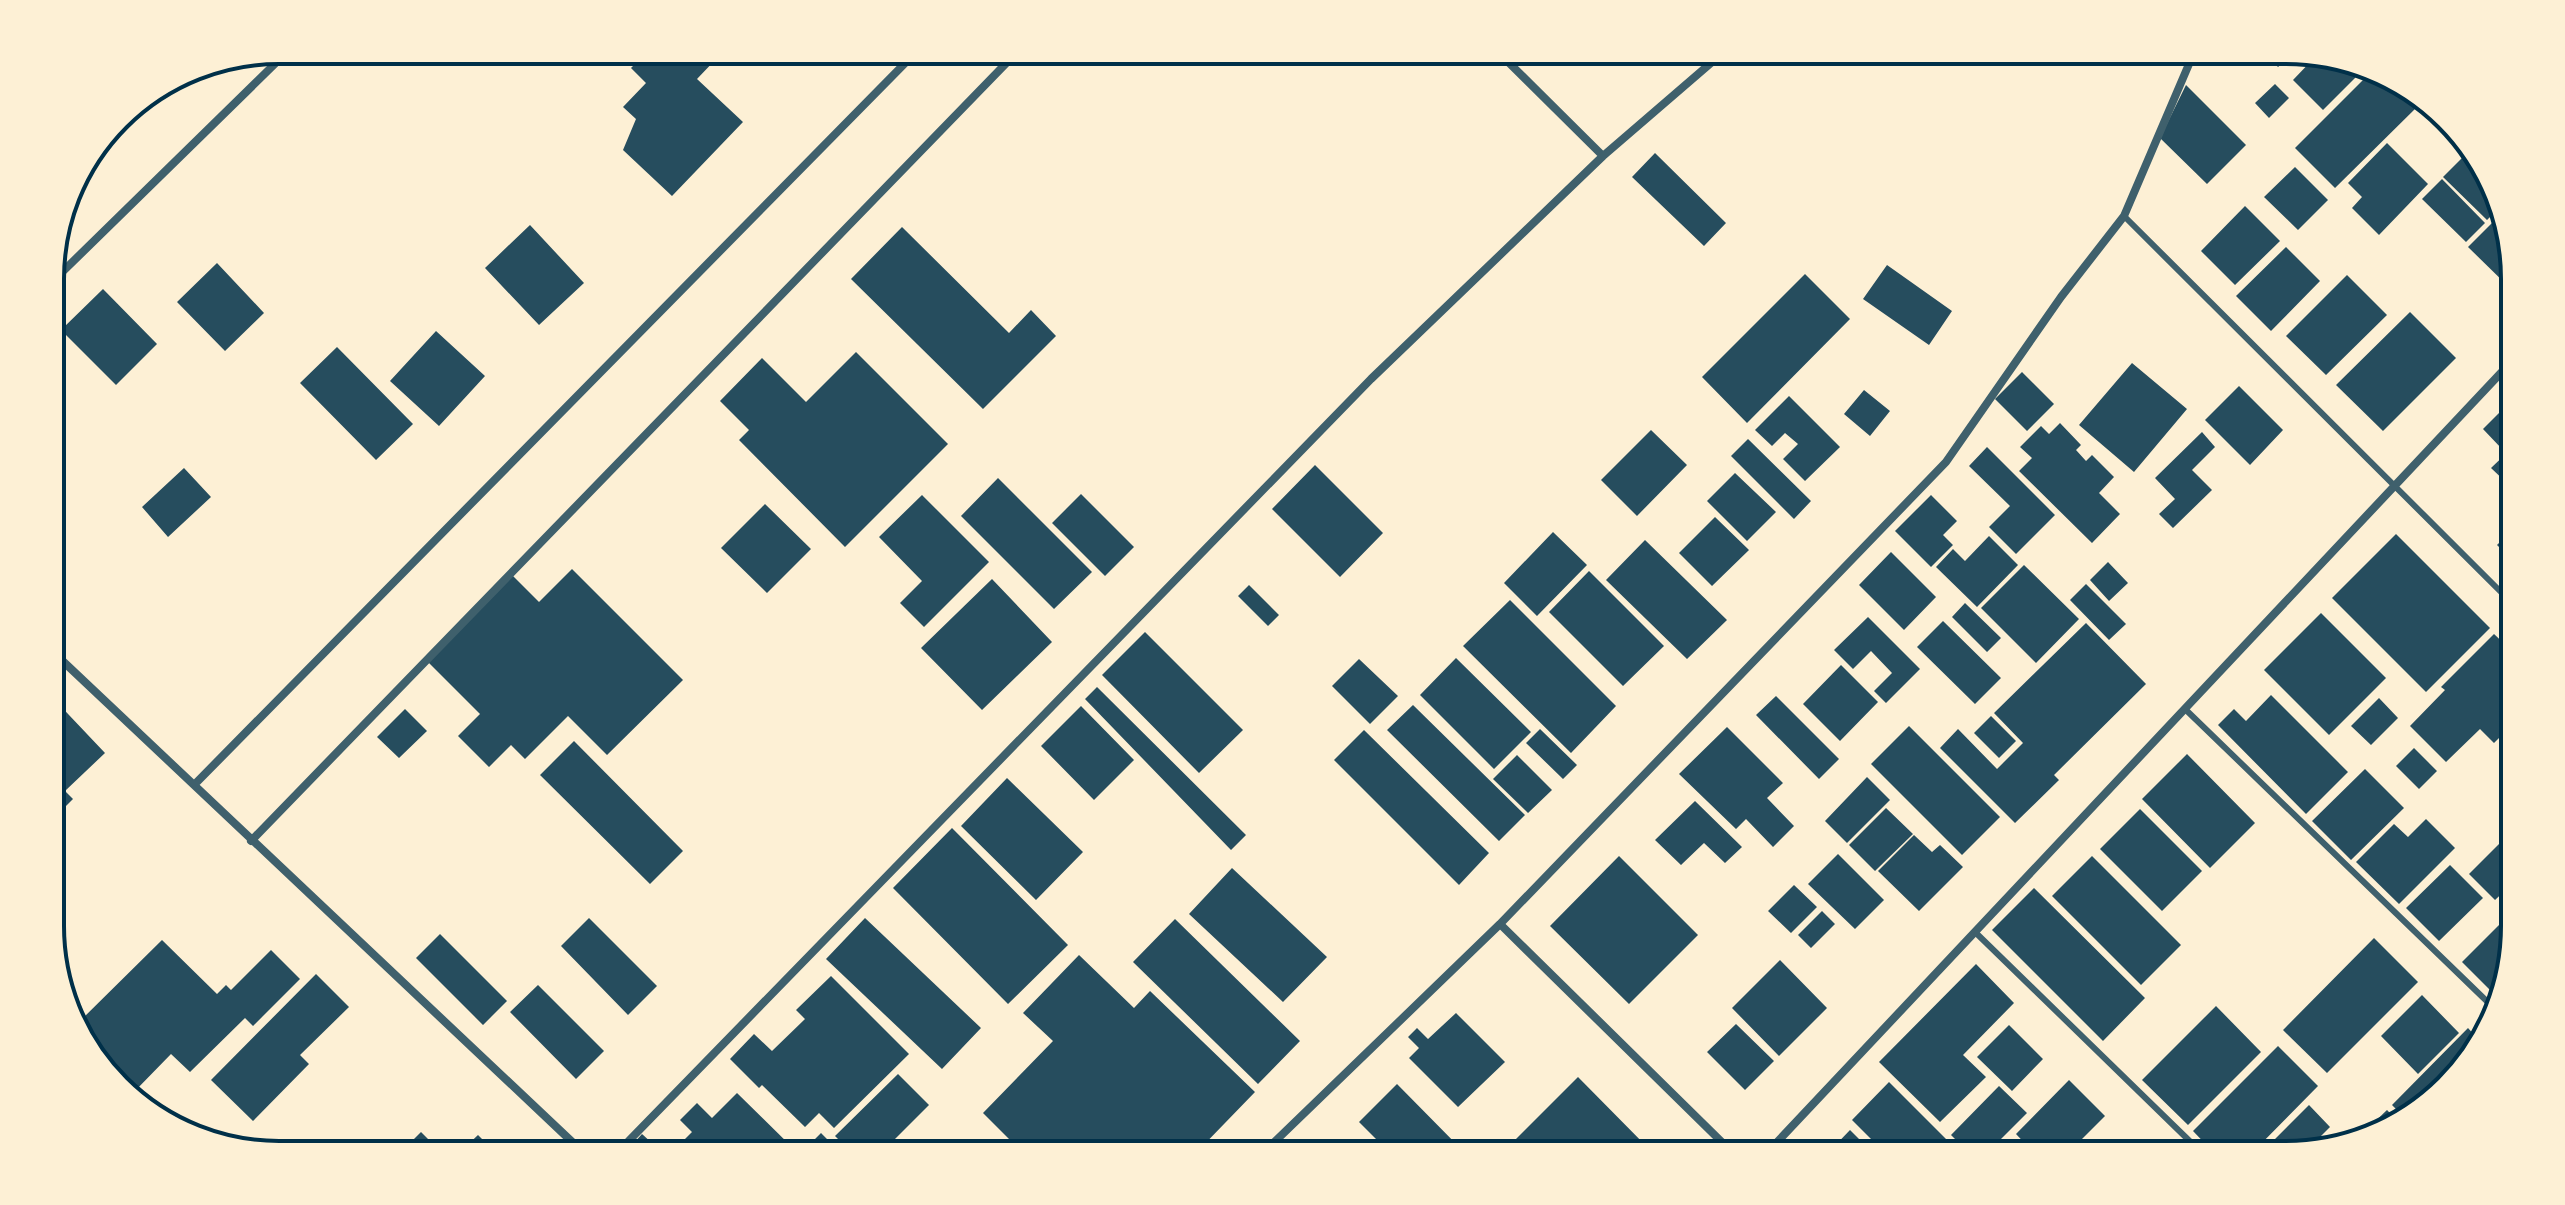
<svg xmlns="http://www.w3.org/2000/svg" width="2565" height="1205" font-family="Raleway,sans-serif">
<rect width="100%" height="100%" fill="#fdf0d5"/>
<path fill="#264d5e" d="M649,50h60l8,8 -20,21 46,43 -71,74 -49,-46 13,-31 -13,-12 23,-24 -15,-15z
M2261,50h25l8,2 -16,15z
M2316,56l29,6 13,13 -35,35 -30,-30z
M2375,68l42,39 -82,81 -40,-40z
M2275,84l14,14 -20,20 -14,-15z
M2186,85l60,60 -39,39 -47,-46z
M2387,143l41,41 -49,51 -27,-27 10,-11 -14,-14z
M2470,150l27,60 -10,10 -44,-43z
M1655,153l71,70 -22,23 -72,-69z
M2295,167l33,33 -30,30 -34,-33z
M2442,179l43,44 -19,19 -44,-43z
M2245,206l35,35 -45,44 -34,-34z
M2499,216l14,34v41l-45,-44z
M530,225l54,58 -45,42 -54,-57z
M902,227l107,106 22,-23 25,26 -73,73 -132,-130z
M2286,247l34,34 -49,50 -35,-35z
M217,263l47,50 -39,38 -48,-49z
M1887,265l65,46 -23,34 -66,-46z
M1805,274l45,45 -103,104 -45,-46z
M2347,275l40,40 -61,60 -40,-39z
M103,289l54,55 -41,41 -55,-55z
M2410,312l46,46 -73,73 -47,-46z
M436,331l49,45 -46,50 -49,-45z
M337,347l76,77 -37,36 -76,-77z
M856,352l92,92 -103,103 -106,-107 10,-10 -29,-29 42,-43 44,44z
M2132,363l55,46 -53,63 -55,-47z
M2022,372l32,32 -27,27 -32,-32z
M2239,386l44,44 -33,35 -45,-45z
M1864,390l26,21 -20,25 -26,-22z
M1789,396l51,51 -35,34 -22,-22 15,-15 -13,-11 -13,13 -17,-16z
M2514,398v39l-12,12 -19,-20z
M2060,423l21,22 -5,5 10,11 6,-6 22,22 -15,16 21,21 -28,29 -73,-72 13,-13 -12,-11 21,-21 8,8z
M1651,430l36,35 -50,51 -36,-36z
M2202,432l13,15 -23,23 20,20 -39,38 -14,-14 16,-15 -20,-21z
M1748,439l63,62 -17,18 -63,-63z
M2514,446v38l-3,3 -20,-19z
M1987,447l68,68 -39,39 -27,-27 21,-21 -41,-40z
M1315,465l68,68 -43,44 -68,-68z
M184,468l27,29 -43,40 -26,-30z
M1735,473l41,39 -29,29 -40,-40z
M998,478l94,94 -38,37 -93,-93z
M1081,494l53,53 -29,29 -53,-53z
M922,495l67,67 -65,65 -24,-24 22,-22 -43,-44z
M1931,495l26,26 -14,14 10,10 -22,22 -36,-36z
M765,504l46,45 -44,44 -46,-45z
M1715,517l34,33 -37,36 -33,-33z
M2514,528v34l-17,-17z
M1553,532l34,33 -50,51 -33,-33z
M2396,534l94,94 -64,64 -94,-94z
M1989,536l29,29 -41,42 -41,-40 17,-18 12,12z
M1645,540l82,80 -40,39 -81,-79z
M1891,552l45,45 -32,33 -45,-45z
M2108,562l20,21 -19,18 -19,-21z
M2024,565l55,54 -43,44 -55,-55z
M572,569l111,111 -76,75 -39,-39 -43,43 -14,-14 -22,22 -31,-31 22,-22 -52,-52 85,-86 26,26z
M1589,571l75,75 -41,40 -74,-74z
M992,579l60,63 -70,68 -61,-62z
M2086,584l40,40 -17,16 -39,-40z
M1249,585l30,30 -11,11 -30,-30z
M1510,600l106,106 -45,47 -108,-107z
M1965,603l36,35 -14,14 -35,-35z
M2321,613l65,65 -57,57 -65,-65z
M1868,617l52,52 -34,34 -12,-12 18,-18 -21,-22 -18,18 -19,-19z
M1943,621l58,57 -26,26 -58,-57z
M2086,623l60,61 -92,91 5,5 -44,43 -75,-75 18,-19 39,40 26,-26 -29,-30z
M1145,632l98,98 -44,43 -97,-98z
M2494,634l20,19v70l-20,20 -14,-14 -34,33 -36,-36 35,-36 -4,-3z
M1456,658l75,74 -37,37 -74,-74z
M1359,659l39,37 -28,28 -38,-38z
M1841,665l37,37 -38,39 -37,-37z
M1097,687l149,148 -15,15 -146,-151z
M2271,695l77,77 -42,42 -88,-89 16,-16 12,12z
M51,696l54,57 -40,38 8,8 -21,21z
M1776,696l63,63 -20,20 -63,-64z
M2379,698l19,20 -27,27 -20,-19z
M1413,705l112,110 -26,26 -112,-111z
M1081,706l53,54 -40,40 -53,-54z
M405,709l22,22 -28,27 -22,-21z
M1991,716l25,25 -17,17 -25,-25z
M1909,726l91,91 -38,38 -91,-91z
M1727,727l56,56 -16,15 27,28 -21,21 -27,-28 -10,10 -57,-55z
M1540,729l37,36 -14,14 -37,-36z
M1364,730l125,123 -30,32 -125,-125z
M574,741l109,110 -33,33 -110,-109z
M2414,748l23,23 -18,18 -23,-23z
M2187,754l68,69 -45,45 -68,-69z
M1517,755l35,35 -24,23 -35,-34z
M2365,769l39,39 -53,52 -39,-39z
M1867,777l23,23 -43,43 -22,-22z
M1007,778l76,74 -47,48 -75,-74z
M1695,801l47,46 -17,16 -21,-20 -23,22 -26,-25z
M1886,808l27,26 -38,37 -26,-26z
M2140,809l62,62 -40,40 -62,-62z
M2426,819l29,29 -56,56 -43,-42 38,-38 14,13z
M952,828l116,117 -60,59 -115,-116z
M2512,831l3,3v47l-20,19 -26,-26z
M1914,835l18,17 8,-7 23,22 -44,44 -41,-40z
M1838,854l46,46 -29,29 -47,-45z
M1619,856l79,79 -69,69 -79,-78z
M2092,856l89,89 -40,40 -89,-89z
M2450,865l33,33 -44,43 -33,-33z
M1232,868l95,89 -44,45 -94,-88z
M1794,885l23,22 -26,26 -23,-22z
M2034,888l111,110 -42,43 -111,-111z
M2515,909v17l-11,54 -12,12 -30,-30z
M1822,911l13,13 -24,24 -13,-13z
M589,918l68,68 -29,29 -67,-69z
M865,918l116,110 -39,41 -116,-110z
M1175,919l125,122 -42,43 -125,-122z
M440,934l67,67 -24,24 -67,-67z
M2374,938l44,44 -91,91 -44,-43z
M162,940l55,54 9,-9 5,5 40,-40 29,29 -47,47 -8,-8 -55,54 -19,-18 -38,39 -35,-27 -10,-24 7,-6 -15,-15z
M1079,955l55,53 16,-17 105,101 -61,63h-169l-42,-42 70,-72 -30,-28z
M1780,960l47,48 -48,48 -47,-48z
M1976,964l38,39 -51,52 23,22 -46,45 -61,-60z
M316,974l33,33 -49,48 9,9 -56,57 -42,-41z
M831,976l78,78 -75,74 -15,-15 -14,14 -43,-42 -3,3 -29,-29 24,-25 18,17 33,-32 -9,-9z
M538,985l66,66 -28,28 -66,-67z
M2422,995l37,38 -41,41 -37,-38z
M2216,1006l45,46 -73,73 -46,-45z
M1456,1013l49,49 -47,45 -49,-49 10,-10 -11,-11 9,-9 11,11z
M1736,1024l38,37 -29,29 -38,-38z
M2009,1025l34,34 -31,32 -35,-34z
M2468,1028l9,10 -64,78 -7,3 -14,-14z
M2278,1046l40,40 -68,69h-34l-23,-24z
M898,1074l31,31 -50,50h-25l-19,-19z
M1578,1077l77,78h-155z
M2069,1080l36,36 -39,39h-30l-20,-21z
M1889,1082l59,59 -12,14h-49l-35,-35z
M1397,1084l70,71h-75l-33,-33z
M1999,1086l28,27 -42,42h-14l-20,-20z
M737,1093l63,62h-131l23,-23 -12,-12 17,-17 15,15z
M2309,1105l21,22 -16,16 4,5 -18,7h-17l3,-3 -12,-12z
M2387,1110l11,11 -35,12z
M1850,1130l25,25h-49z
M421,1132l23,23h-46z
M821,1133l12,12 -9,10 -14,-11z
M642,1134l23,21h-42z
M478,1135l20,20h-41z"/>
<g fill="none" stroke-linecap="round" stroke-linejoin="round">
<path stroke="#3f606c" stroke-width="6" d="M2124,216l390,389
M2185,709l313,303
M1975,932l229,223"/>
<path stroke="#3f606c" stroke-width="8" d="M1496,50l107,106
M51,283l238,-233
M51,650l535,505
M194,785l724,-735
M251,841l768,-791
M1500,924l235,231
M615,1155l756,-776 232,-223 123,-106
M1261,1155l239,-231 446,-462 115,-165 63,-81 71,-166
M1765,1155l748,-795"/>
</g>
<path d="M0 0H2565V1205H0ZM279 64H2286A215 215 0 0 1 2501 279V926A215 215 0 0 1 2286 1141H279A215 215 0 0 1 64 926V279A215 215 0 0 1 279 64Z" fill="#fdf0d5" fill-rule="evenodd"/>
<path fill="none" stroke="#003049" stroke-width="4" d="M279 64H2286A215 215 0 0 1 2501 279V926A215 215 0 0 1 2286 1141H279A215 215 0 0 1 64 926V279A215 215 0 0 1 279 64Z"/>
</svg>
